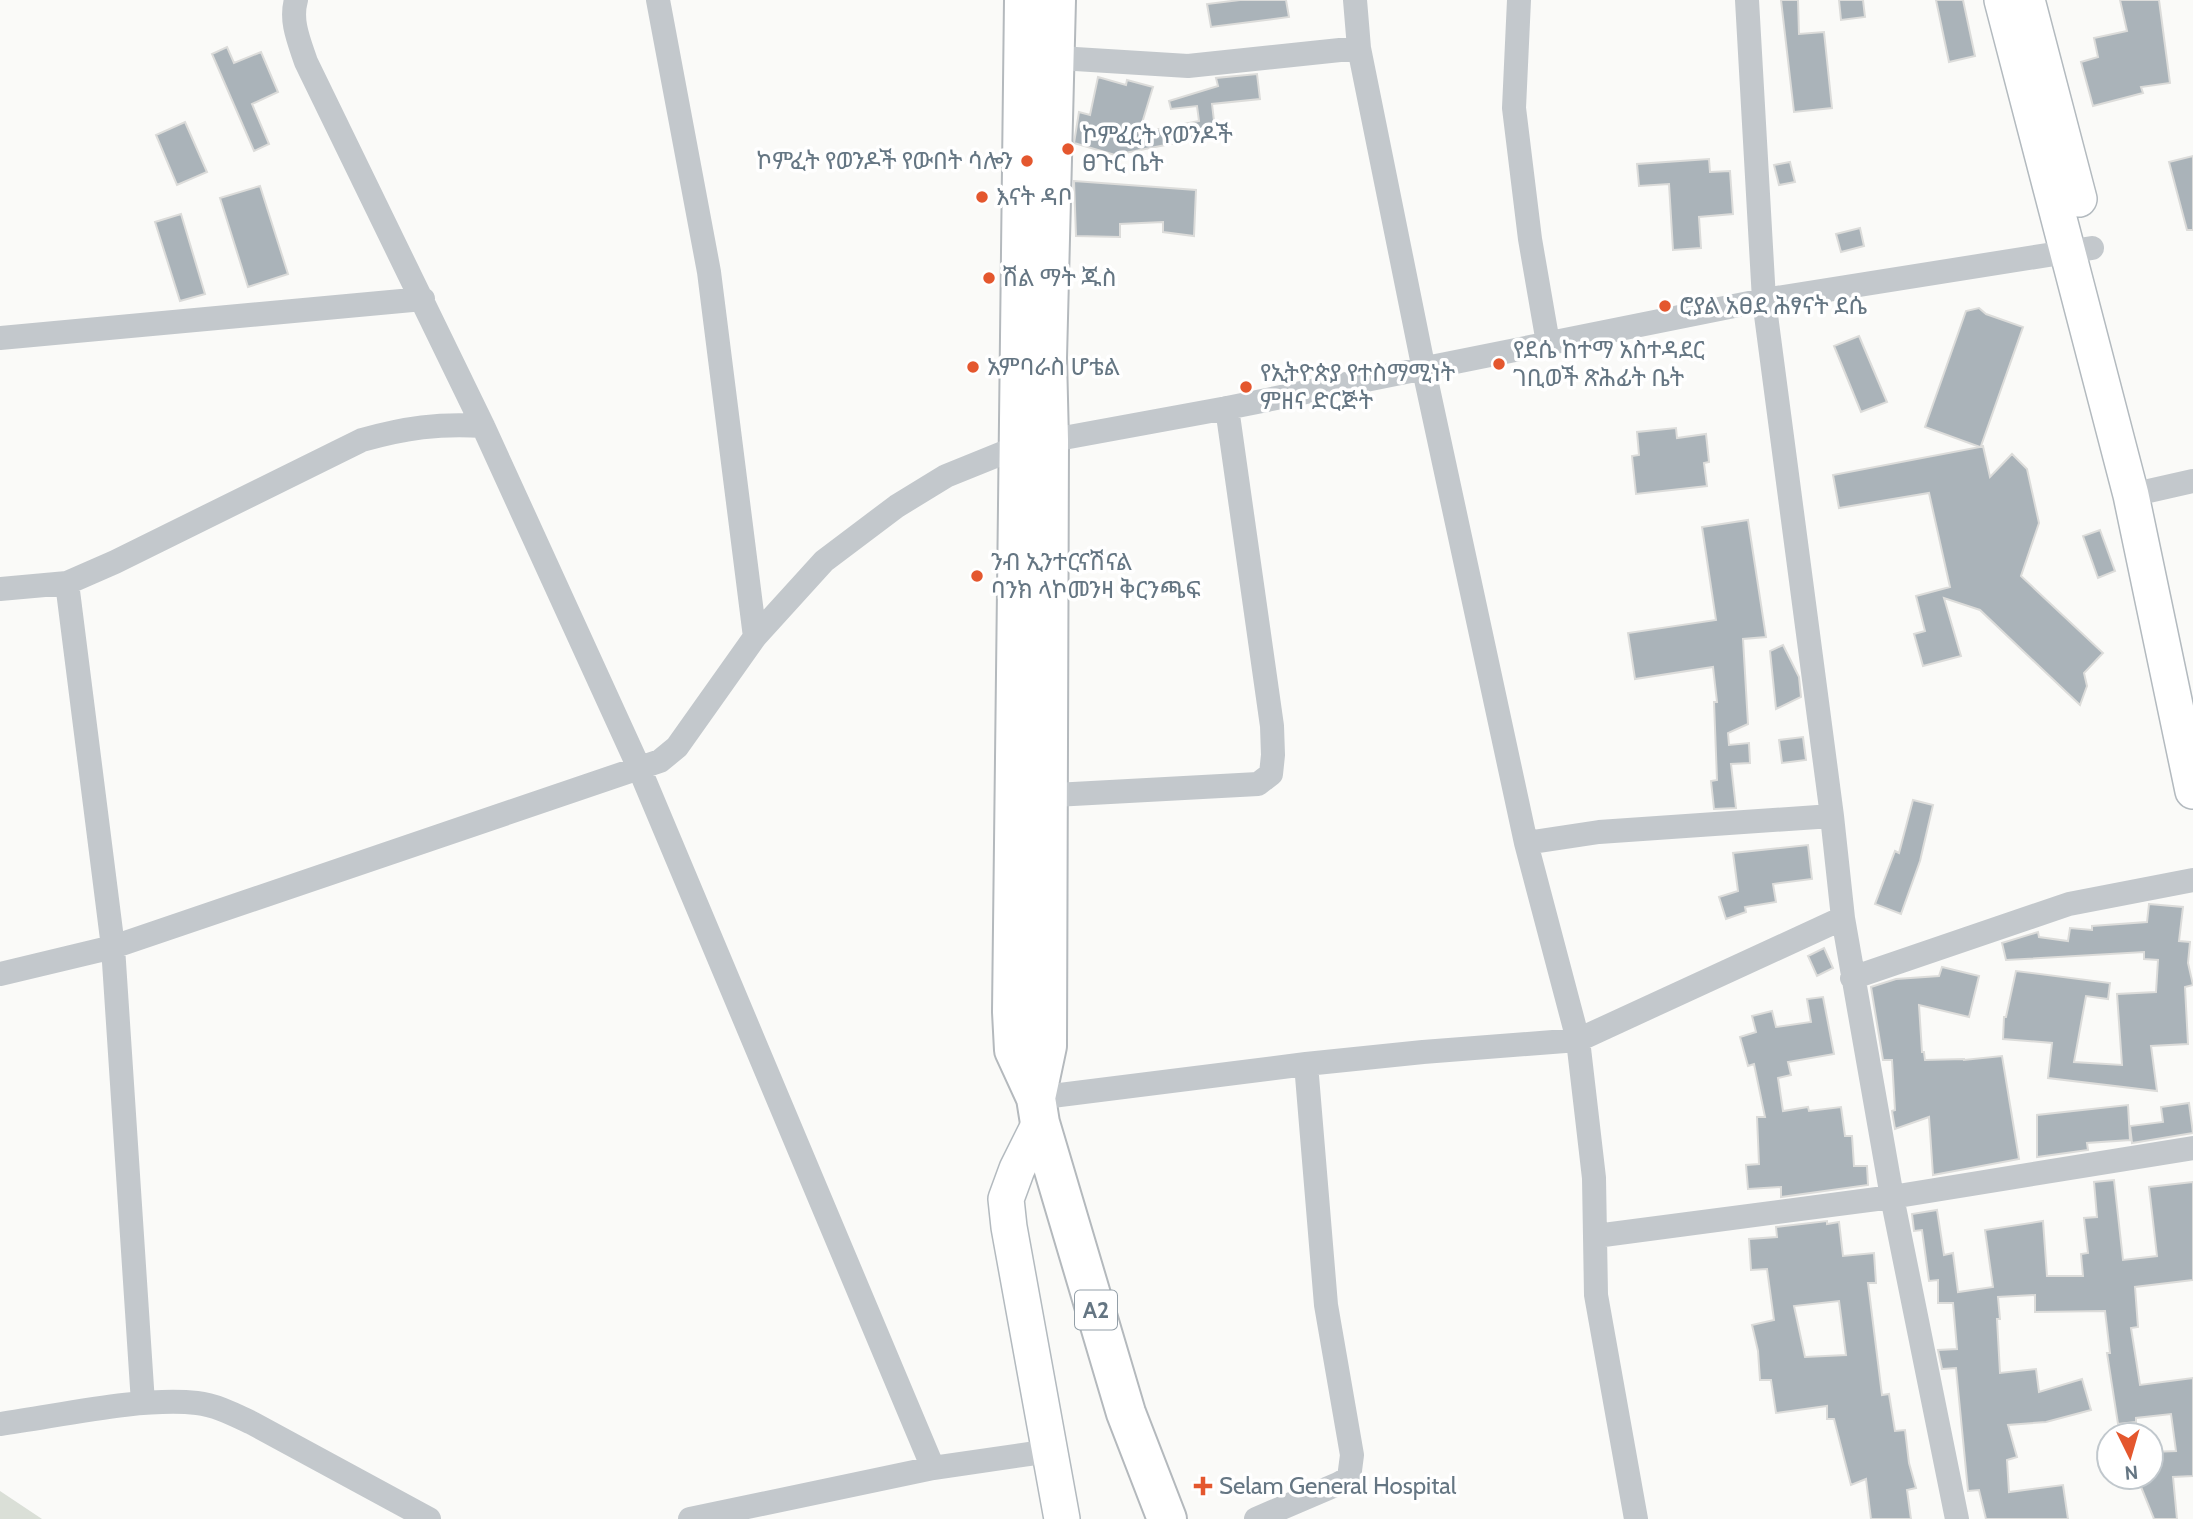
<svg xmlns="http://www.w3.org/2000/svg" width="2193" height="1519" font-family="Cabin,'Noto Sans Ethiopic',sans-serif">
<rect width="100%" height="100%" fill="#fafaf8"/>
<path fill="#dadfd7" d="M0,1491l42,28h-42z"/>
<path fill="#aab3b9" stroke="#dcdcda" stroke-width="2" fill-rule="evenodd" d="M1240,0h46l3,17 -78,10 -4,-23z
M1781,0h17l1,34 25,-2 8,76 -38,4z
M1839,0h24l2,17 -24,3z
M1936,0h27l12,56 -26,6z
M2120,0h39l11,83 -29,4 2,6 -50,13 -12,-44 17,-5 -4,-19 33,-7z
M227,47l7,16 27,-11 17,40 -26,12 17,40 -15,7 -42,-97z
M1257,74l3,25 -48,5 4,34 -15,2v-2l-86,17 -41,-12 5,-31 11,3 8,-38 28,8 1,-5 26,7 -14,46 60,-12 -2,-15 -26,3 -2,-8 49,-15 -2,-8z
M185,122l22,50 -30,13 -21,-50z
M2193,156v74h-6l-18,-68z
M1709,159l1,13 20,-1 3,43 -34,3 2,31 -28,2 -4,-66 -30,2 -2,-22z
M1790,162l5,20 -16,3 -5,-20z
M1074,181l122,9 -2,46 -31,-4v-10l-43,2v13l-44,-1z
M260,186l28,88 -40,13 -28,-89z
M181,214l24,80 -25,7 -25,-79z
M1860,228l4,18 -23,6 -5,-18z
M1979,308l7,6 37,13 -42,119h2l7,31 22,-23 15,15 12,54 -18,53 82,77 -19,20 3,13 -7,19 -100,-95 -36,-12 17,58 -38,10 -9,-32 11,-3 -9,-35 34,-9 -21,-94 -90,15 -6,-33 147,-28 -55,-20 41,-116z
M1859,336l28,66 -26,10 -27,-66z
M1676,428l1,10 29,-4 3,28 -5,1 3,23 -71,8 -4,-38 7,-1 -2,-23z
M1748,520l18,117 -23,2 5,85 -20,9 1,12 20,-2 1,20 -19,1 5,44 -22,1 -3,-28 6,-1 -3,-78h3l-4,-35 -78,12 -7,-46 88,-13 -14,-93z
M2100,530l15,41 -17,7 -15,-42z
M1783,645l16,32 2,20 -25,12 -6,-58z
M1803,737l3,23 -24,3 -3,-23z
M1913,800l20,5 -13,56 -19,53 -26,-10 20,-53 4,2z
M1808,845l4,34 -39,5 3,18 -31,5 1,5 -20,7 -7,-22 19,-6 -5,-38z
M2149,904l34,3 -4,34 11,1 -2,21 5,22 -8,2 3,57 -37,2 6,45 -109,-13 4,-35 -49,-4 1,-22h2l10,-46 94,12 -2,16 -22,-3 -12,66 48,3 -5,-71 39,-2 2,-32 -14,-1v-7l-138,8 -4,-17 36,-11 1,5 29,4 2,-13 22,2v-4l55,-4z
M1824,948l9,20 -16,8 -9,-20z
M1942,967l37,9 -10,41 -50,-12 3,47h2l1,8 39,-1v1l38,-4 17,103 -86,16 -4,-58 -34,12 -3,-18 3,-1 -3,-50h-9l-12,-73 25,-8 43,-3z
M1823,997l11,57 -46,8 3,13 -13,3 5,33 25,-4 1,4 32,-4 4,29h7l2,30h13l1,19 -87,12v-10l-33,2 -2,-24 13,-1 -2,-47h8l-11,-53 -6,2 -8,-29 16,-5 -4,-16 20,-5 4,16 35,-5 -4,-23z
M2189,1103l4,30 -61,10 -2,-17 33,-4 -2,-15z
M2128,1105l2,35 -43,3 1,7 -51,7v-42z
M2114,1180l9,80 34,-4 -8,-69 44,-5v98l-58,7 3,40 -7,1 9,57 53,-7v98l-20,1 4,42h-23l-17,-42h14v-25l25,-1 -5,-37 -35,4v4l-18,2 -11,-71h3l-5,-42 -70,1v-17l-37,2 2,22h-3l3,54 36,-4 3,23 43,-13 9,31 -45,12 -38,3 9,32 -10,3 2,32 54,-7 5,34h-82l-7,-29 -11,1 -12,-123 -14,1 -4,-19 19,-1 -4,-46h-15v-23l-9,1 -7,-51 -8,1 -2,-17 25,-4 7,45 9,-2 5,39 35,-5 -8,-57 58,-9 4,55h36l-2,-22 7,-1 -4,-35 13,-1 -3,-35z
M1827,1221v3l12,-2 4,34 31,-3 2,30h-8l14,112 7,-1 6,37 10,-1 4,33 7,25 -9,2 4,29h-40l-5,-40 -15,6 -17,-66h-7v-13l-51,7 -5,-33h-11l-2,-29 -6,-26 22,-5 -7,-51 -16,1 -2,-31 28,-2 -1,-10zM1839,1301l7,54 -41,2 -11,-51z"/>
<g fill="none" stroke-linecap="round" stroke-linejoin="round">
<defs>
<path id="secondary" d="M2002,0l129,495 62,296
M2027,0l52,199
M1040,1123l-23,46 -11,30 3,28 53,292"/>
<path id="highway" d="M1024,0l-12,1012 2,38 22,48 4,25 86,290 41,106
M1036,1098l11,-52 2,-606 -2,-82 9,-358"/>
</defs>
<use href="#secondary" stroke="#b3babf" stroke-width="38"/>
<use href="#highway" stroke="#b4b9bd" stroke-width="42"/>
<path stroke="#c3c8cc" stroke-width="24" d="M296,0c-6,21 3,41 10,62l177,364 157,344 293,698
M658,0l51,272 46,365
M1355,0l4,48 65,322 102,473 52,197 16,138 2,117 40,224
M1519,0l-5,108 16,131 18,104
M1747,0l17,300 68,516 11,102 49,279 65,322
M1043,57l145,9 171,-18
M0,338l423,-39
M2131,495l62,-14
M67,583l46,364 30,456
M0,589l67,-6 48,-21 247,-122c43,-12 77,-17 121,-14
M1036,796l222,-12 13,-10 2,-19 -1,-29 -45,-318
M1526,843l73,-11 233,-16
M0,974l113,-27 547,-186 17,-14 78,-110 69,-76 73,-55 49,-30 74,-30 207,-38 537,-108 328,-52
M1852,978l217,-74 124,-24
M1036,1098l270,-34 117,-12 155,-12 265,-122
M1596,1236l296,-39 301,-49
M0,1424c59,-8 139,-27 197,-21 19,2 38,12 55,20l177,96
M690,1519l243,-51 117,-17
M1256,1519l82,-35 11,-6 3,-23 -26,-150 -20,-241"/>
<use href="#secondary" stroke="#fff" stroke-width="35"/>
<use href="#highway" stroke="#fff" stroke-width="38"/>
</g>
<g fill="#e4572e" stroke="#fff" stroke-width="2.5">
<circle cx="1068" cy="149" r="7"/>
<circle cx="1027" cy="161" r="7"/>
<circle cx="982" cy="197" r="7"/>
<circle cx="989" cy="278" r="7"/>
<circle cx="1665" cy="306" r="7"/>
<circle cx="1499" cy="364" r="7"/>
<circle cx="973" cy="367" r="7"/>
<circle cx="1246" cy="387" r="7"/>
<circle cx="977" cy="576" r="7"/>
<path d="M1199.5 1475.5h7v7h7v7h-7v7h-7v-7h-7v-7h7z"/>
</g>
<g text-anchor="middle" stroke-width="7" stroke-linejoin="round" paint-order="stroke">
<rect fill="#fff" stroke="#939fa8" stroke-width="2" x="1075" y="1290.5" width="42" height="39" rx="5"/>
<g font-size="23" font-weight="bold" fill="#657683">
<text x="1096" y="1318">A2</text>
</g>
<g font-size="24" fill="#657683" stroke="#fff" text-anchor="start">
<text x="1082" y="143">ኮምፈርት የወንዶች<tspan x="1082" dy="28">ፀጉር ቤት</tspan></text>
<text x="1013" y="169" text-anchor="end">ኮምፈት የወንዶች የውበት ሳሎን</text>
<text x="996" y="205">እናት ዳቦ</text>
<text x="1003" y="286">ሽል ማት ጁስ</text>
<text x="1679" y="314">ሮያል አፀደ ሕፃናት ደሴ</text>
<text x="1513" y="358">የደሴ ከተማ አስተዳደር<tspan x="1513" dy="28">ገቢወች ጽሕፊት ቤት</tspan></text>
<text x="987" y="375">አምባራስ ሆቴል</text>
<text x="1260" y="381">የኢትዮጵያ የተስማሚነት<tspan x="1260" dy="28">ምዘና ድርጅት</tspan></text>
<text x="991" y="570">ንብ ኢንተርናሽናል<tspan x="991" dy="28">ባንክ ላኮመንዛ ቅርንጫፍ</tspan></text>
<text x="1219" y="1494">Selam General Hospital</text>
</g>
</g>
<g transform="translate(2130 1456) rotate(175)"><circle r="33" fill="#ffffff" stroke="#c1c8cd" stroke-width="2"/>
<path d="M0-5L12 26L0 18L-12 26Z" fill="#e4572e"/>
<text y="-10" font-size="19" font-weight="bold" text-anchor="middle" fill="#657683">N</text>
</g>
</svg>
